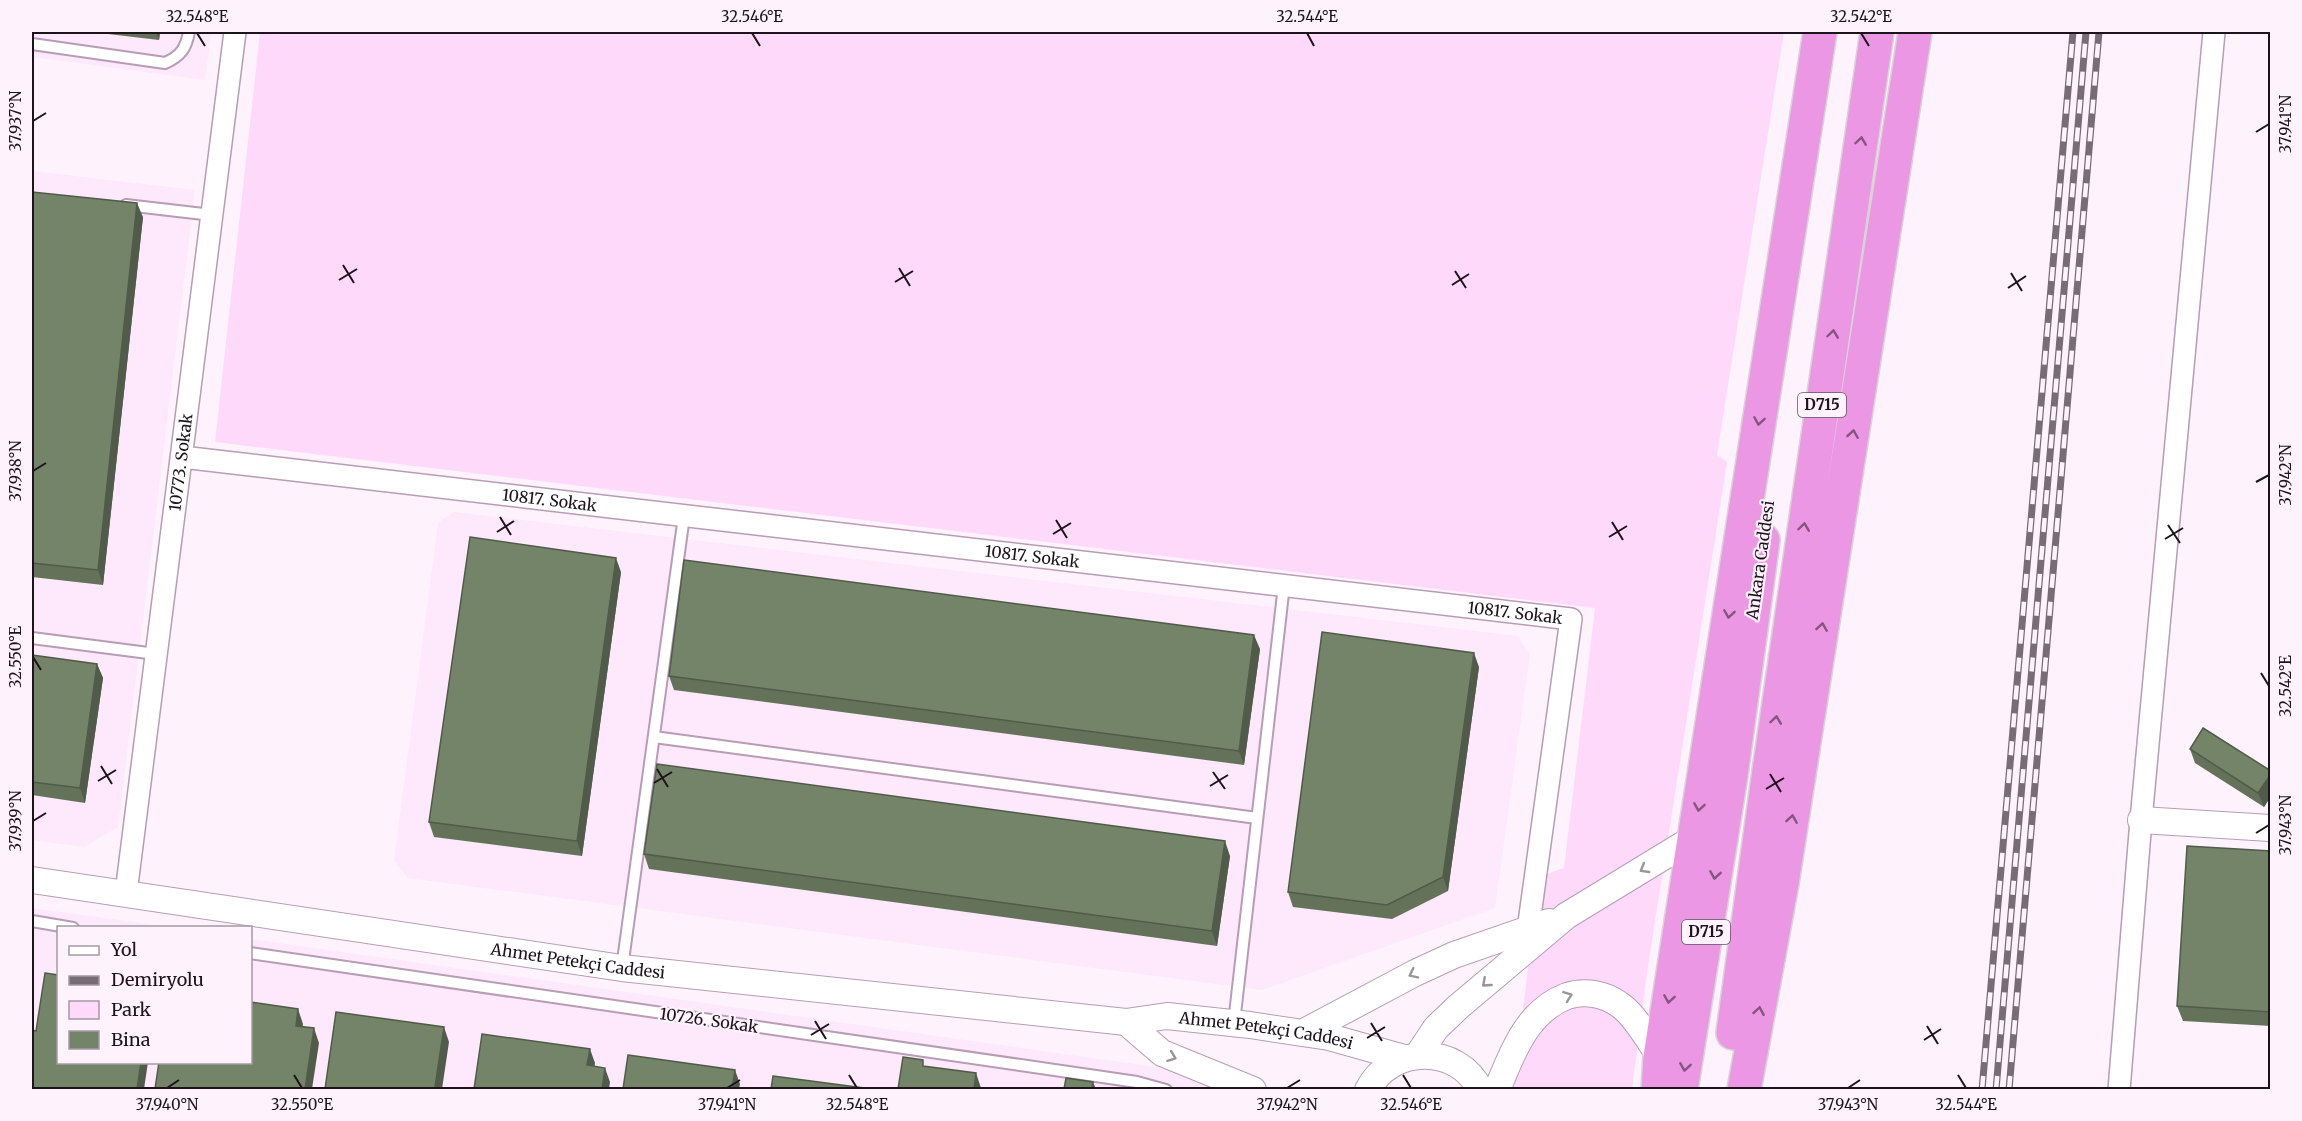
<svg xmlns="http://www.w3.org/2000/svg" width="2302" height="1121" font-family="Merriweather,serif">
<rect width="100%" height="100%" fill="#fef2fd"/>
<path fill="#fee8fb" d="M32,32h179l-6,48 -173,-23z
M32,171l163,19 -77,637 -34,20 -52,-7z
M454,512l1064,124 12,18 -35,254 -233,82 -854,-112 -14,-17 44,-338z
M32,908l137,19 -111,1v134h192l1,-123 926,131 42,19h-1187z"/>
<path fill="#ffd9fa" d="M260,32h1524l-67,423 10,7 -79,504 -16,123h-119l25,-201 6,-13 20,-7 31,-260 -1380,-166z"/>
<g fill="none" stroke-linecap="round" stroke-linejoin="round">
<defs>
<path id="service" d="M32,44l133,19c16,-7 21,-15 24,-31
M126,205l86,10
M32,638l124,16
M654,737l603,81
M32,921l41,7
M250,953l887,129 29,8
M622,968l62,-452
M1234,1023l50,-438"/>
<g id="minor">
<path id="s1" d="M182,457l1389,162 -43,311"/>
<path id="s2" d="M126,893l109,-861"/>
<path d="M2119,1090l22,-270 73,-788"/>
</g>
<g id="tertiary">
<path d="M2141,820l129,8"/>
<path id="s3" d="M32,880l590,88 504,54 41,-6 83,9 79,12 75,21"/>
<path d="M1126,1022l36,31 91,37"/>
<path d="M1304,1032l111,-59 39,-18 95,-33"/>
<path d="M1418,1055l18,-27 22,-21 108,-91 128,-78"/>
<path d="M1368,1090c22,-45 91,-46 112,0"/>
<path d="M1497,1090c15,-37 30,-79 70,-94 18,-6 38,-2 53,9 15,10 30,37 40,52"/>
</g>
<path id="trunk" d="M1733,1033l35,-255 109,-746
M1658,1090l2,-33 160,-1025
M1681,1090l50,-315 32,-235
M1744,1090l38,-207 133,-851"/>
</defs>
<use href="#service" stroke="#b79cb4" stroke-width="14"/>
<use href="#minor" stroke="#b79cb4" stroke-width="24"/>
<use href="#tertiary" stroke="#b79cb4" stroke-width="28"/>
<use href="#trunk" stroke="#d6d5d6" stroke-width="36"/>
<use href="#service" stroke="#fff" stroke-width="10"/>
<use href="#minor" stroke="#fff" stroke-width="21"/>
<use href="#tertiary" stroke="#fff" stroke-width="26"/>
<use href="#trunk" stroke="#eb97e3" stroke-width="33"/>
<defs>
<path id="rail" d="M1982,1090l91,-1058
M1996,1090l90,-1058
M2009,1090l90,-1058"/>
</defs>
<use href="#rail" stroke="#786d77" stroke-width="7"/>
<use href="#rail" stroke="#fef2fd" stroke-width="4.5" stroke-dasharray="14" stroke-linecap="butt"/>
</g>
<path fill="#637259" d="M91,32h69l-1,8z
M32,192l111,25 -40,368 -71,-8z
M621,572l-39,284 -148,-19 -5,-15z
M1260,649l-16,116 -570,-75 -5,-14z
M32,655l65,9 6,14 -18,125 -53,-8z
M1479,667l-31,224 -56,28 -99,-12 -5,-15z
M2190,749l81,22v25l-7,11 -69,-44z
M2271,851v175l-88,-5 -6,-15z
M644,854l586,2 -13,90 -568,-77z"/>
<path fill="#505c49" d="M156,32h4l-1,8z
M137,203l6,14 -40,368 -5,-15z
M616,558l5,14 -39,284 -5,-15z
M1254,635l6,14 -16,116 -5,-14z
M1474,653l5,14 -31,224 -5,-14z
M97,664l6,14 -18,125 -5,-15z
M2271,774v22l-7,11 -6,-14z
M1225,841l5,15 -13,90 -5,-15z
M298,1009l5,15 -2,16 -5,-14z
M444,1027l5,15 -7,47 -7,-2z
M314,1028l5,15 -7,46h-7z
M590,1049l5,14 -2,17 -6,-15z
M141,1062h7l-4,27h-7z
M605,1068l5,14 -1,7h-7z
M735,1070l5,14 -1,5h-7z
M976,1073l5,15v1h-7z
M1093,1082l3,7h-4z"/>
<path fill="#738468" stroke="#505c49" stroke-width="1.5" d="M32,192l105,11 -39,367 -66,-7z
M470,537l146,21 -39,283 -148,-19z
M684,560l570,75 -15,116 -570,-75z
M1322,632l152,21 -31,224 -56,28 -99,-13z
M32,655l65,9 -17,124 -48,-6z
M2203,728l68,43v3l-13,19 -68,-44z
M657,764l568,77 -13,90 -568,-77z
M2187,846l84,5v161l-94,-6z
M45,973l13,2v87h83l-4,27h-105v-59l4,1z
M250,1002l48,7 -2,17 18,2 -9,61h-150l4,-27h91z
M336,1012l108,15 -9,60 16,2h-126z
M482,1034l108,15 -3,16 18,3 -3,21h-128z
M628,1055l107,15 -3,19h-109z
M903,1057l20,3v6l53,7 -2,16h-76z
M773,1076l99,13h-101z
M1066,1078l27,4 -1,7h-28z"/>
<defs><path id="oneway-chevron" d="M-2-3.5L2.5 0L-2 3.5" fill="none" stroke-width="1.6" stroke-linecap="round" stroke-linejoin="round" transform="scale(1.5)"/></defs>
<g stroke="#84557f">
<use href="#oneway-chevron" transform="translate(1861 141) rotate(-82)"/>
<use href="#oneway-chevron" transform="translate(1833 334) rotate(-82)"/>
<use href="#oneway-chevron" transform="translate(1759 421) rotate(99)"/>
<use href="#oneway-chevron" transform="translate(1853 434) rotate(-81)"/>
<use href="#oneway-chevron" transform="translate(1804 527) rotate(-82)"/>
<use href="#oneway-chevron" transform="translate(1729 614) rotate(99)"/>
<use href="#oneway-chevron" transform="translate(1822 627) rotate(-81)"/>
<use href="#oneway-chevron" transform="translate(1776 720) rotate(-82)"/>
<use href="#oneway-chevron" transform="translate(1699 807) rotate(99)"/>
<use href="#oneway-chevron" transform="translate(1792 819) rotate(-81)"/>
<use href="#oneway-chevron" transform="translate(1715 875) rotate(99)"/>
<use href="#oneway-chevron" transform="translate(1669 999) rotate(99)"/>
<use href="#oneway-chevron" transform="translate(1759 1011) rotate(-80)"/>
<use href="#oneway-chevron" transform="translate(1685 1067) rotate(99)"/>
</g>
<g stroke="#999598">
<use href="#oneway-chevron" transform="translate(1644 869) rotate(149)"/>
<use href="#oneway-chevron" transform="translate(1413 974) rotate(154)"/>
<use href="#oneway-chevron" transform="translate(1486 983) rotate(139)"/>
<use href="#oneway-chevron" transform="translate(1568 996) rotate(-20)"/>
<use href="#oneway-chevron" transform="translate(1172 1057) rotate(21)"/>
</g>
<path fill="none" stroke="#1d131b" stroke-width="2" d="M197,33l8,13M752,33l8,13M1307,33l7,13M1861,33l8,13M33,121l13,-8M2256,132l13,-8M343,265l11,18M899,268l11,18M1455,271l11,17M2011,273l11,18M339,280l18,-11M895,282l18,-11M1452,285l17,-11M2008,288l18,-12M33,471l13,-8M2256,482l13,-7M500,517l11,18M1056,520l11,18M1612,522l11,18M2168,525l12,18M497,532l17,-11M1053,534l18,-11M1609,537l18,-11M2165,539l18,-11M33,657l8,13M2261,673l8,13M101,766l11,18M657,769l11,18M1213,772l12,17M1770,774l11,18M98,781l18,-11M654,783l18,-11M1210,786l18,-11M1766,789l18,-11M33,821l13,-8M2256,833l13,-8M815,1021l11,18M1371,1023l11,18M1927,1026l11,18M811,1035l18,-11M1367,1038l18,-11M1924,1040l17,-11M294,1075l8,13M849,1075l8,13M1403,1075l8,13M1958,1075l8,13M167,1088l12,-8M727,1088l13,-8M1287,1088l13,-8M1848,1088l12,-8"/>
<g text-anchor="middle" stroke-width="4.5" stroke-linejoin="round" paint-order="stroke">
<g fill="#fef2fd" stroke="#60565f" stroke-width="1.5">
<rect x="1798" y="393" width="48" height="24" rx="4.5"/>
<rect x="1682" y="920" width="48" height="24" rx="4.5"/>
</g>
<g font-size="15" font-weight="bold" fill="#1d131b">
<text x="1822" y="410">D715</text>
<text x="1706" y="937">D715</text>
</g>
<g font-size="16" fill="#1d131b" stroke="#fef2fd">
<text dy="6" stroke="none"><textPath href="#s2" startOffset="434">10773. Sokak</textPath></text>
<text dy="6" stroke="none"><textPath href="#s1" startOffset="370">10817. Sokak</textPath></text>
<text dy="6" stroke="none"><textPath href="#s1" startOffset="856">10817. Sokak</textPath></text>
<text transform="translate(1760 560) rotate(-82)" y="6">Ankara Caddesi</text>
<text dy="6" stroke="none"><textPath href="#s1" startOffset="1342">10817. Sokak</textPath></text>
<text dy="6" stroke="none"><textPath href="#s3" startOffset="552">Ahmet Petekçi Caddesi</textPath></text>
<text transform="translate(709 1020) rotate(8)" y="6">10726. Sokak</text>
<text dy="6" stroke="none"><textPath href="#s3" startOffset="1245">Ahmet Petekçi Caddesi</textPath></text>
</g>
</g>
<rect width="2302" height="1121" fill="none" stroke="#fef2fd" stroke-width="66"/>
<rect x="57" y="926" width="195" height="138" fill="#fef2fd" stroke="#a499a3" stroke-width="1.5"/>
<rect x="69" y="946" width="30" height="9" fill="#ffffff" stroke="#a499a3" stroke-width="1.5"/>
<text x="111" y="956" font-size="18" fill="#1d131b">Yol</text>
<rect x="69" y="976" width="30" height="9" fill="#786d77" stroke="#a499a3" stroke-width="1.5"/>
<text x="111" y="986" font-size="18" fill="#1d131b">Demiryolu</text>
<rect x="69" y="1001" width="30" height="18" fill="#ffd9fa" stroke="#a499a3" stroke-width="1.5"/>
<text x="111" y="1016" font-size="18" fill="#1d131b">Park</text>
<rect x="69" y="1031" width="30" height="18" fill="#738468" stroke="#a499a3" stroke-width="1.5"/>
<text x="111" y="1046" font-size="18" fill="#1d131b">Bina</text>
<rect x="33" y="33" width="2236" height="1055" fill="none" stroke="#1d131b" stroke-width="2"/>
<g font-size="15" text-anchor="middle" fill="#1d131b">
<text x="197" y="22">32.548°E</text>
<text x="752" y="22">32.546°E</text>
<text x="1307" y="22">32.544°E</text>
<text x="1861" y="22">32.542°E</text>
<text transform="translate(16 121) rotate(-90)" y="5">37.937°N</text>
<text transform="translate(2286 124) rotate(-90)" y="5">37.941°N</text>
<text transform="translate(16 471) rotate(-90)" y="5">37.938°N</text>
<text transform="translate(2286 475) rotate(-90)" y="5">37.942°N</text>
<text transform="translate(16 657) rotate(-90)" y="5">32.550°E</text>
<text transform="translate(2286 686) rotate(-90)" y="5">32.542°E</text>
<text transform="translate(16 821) rotate(-90)" y="5">37.939°N</text>
<text transform="translate(2286 825) rotate(-90)" y="5">37.943°N</text>
<text x="167" y="1110">37.940°N</text>
<text x="302" y="1110">32.550°E</text>
<text x="727" y="1110">37.941°N</text>
<text x="857" y="1110">32.548°E</text>
<text x="1287" y="1110">37.942°N</text>
<text x="1411" y="1110">32.546°E</text>
<text x="1848" y="1110">37.943°N</text>
<text x="1966" y="1110">32.544°E</text>
</g>
</svg>
